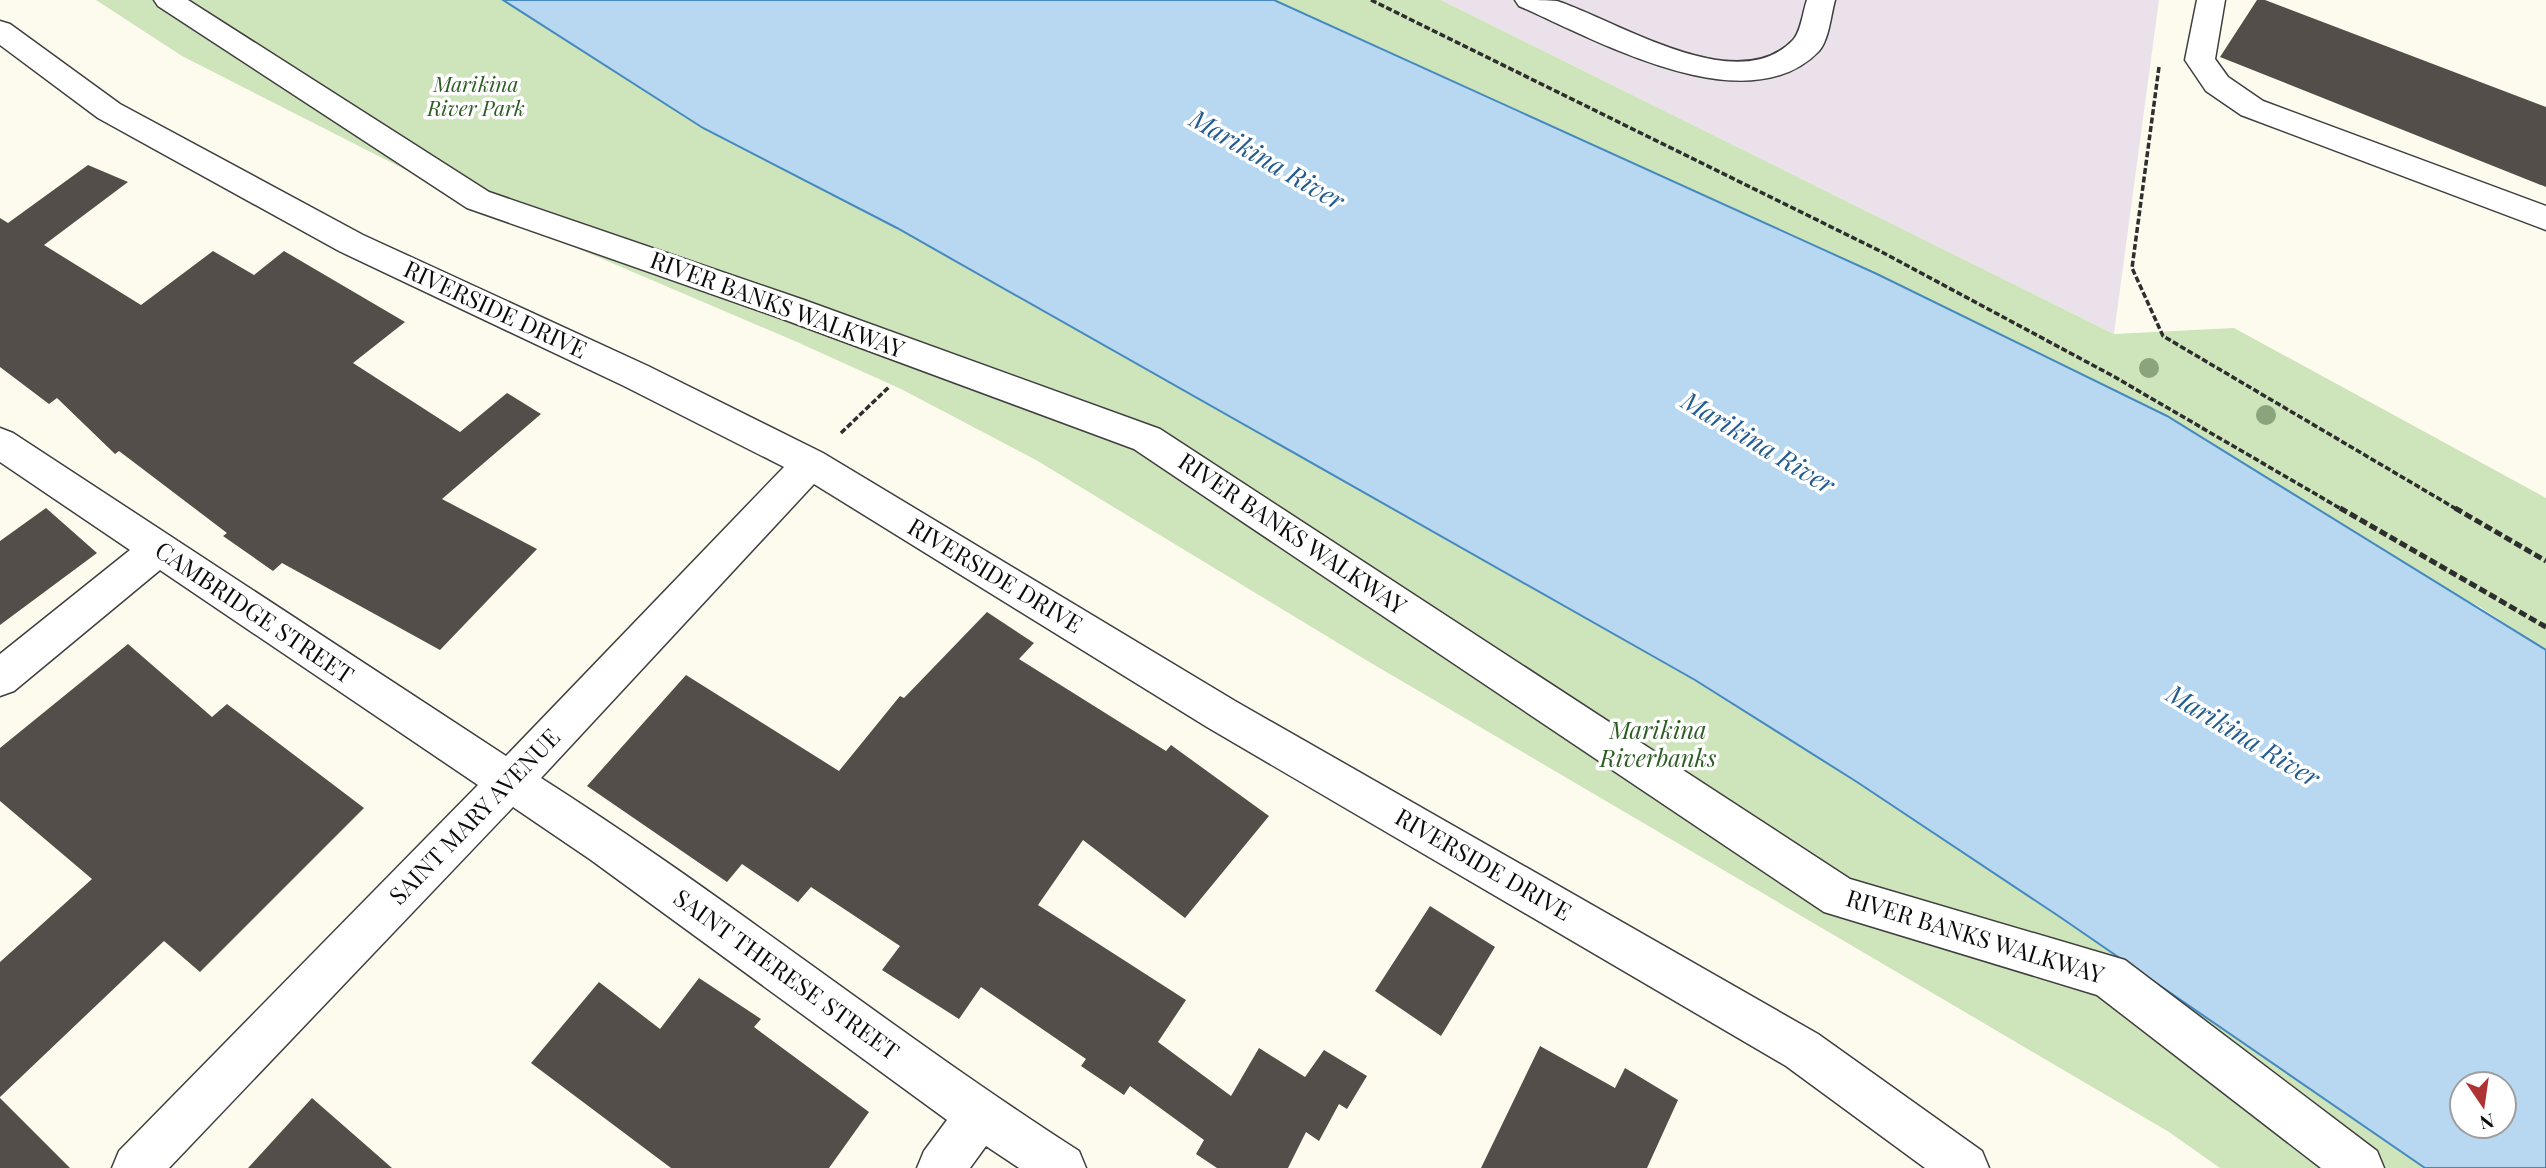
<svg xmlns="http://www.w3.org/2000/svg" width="2546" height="1168" font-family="'Playfair Display',serif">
<rect width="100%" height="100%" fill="#fdfbed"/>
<path fill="#eae1ea" d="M1441,0h718l-45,334z"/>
<path fill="#cee4bb" d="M96,0h407l200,128 194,100 798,452 162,102 203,135 365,251h-205l-51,-36 -803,-472 -330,-200 -135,-71 -104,-47 -328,-140 -287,-146z
M1274,0h167l673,334 120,-6 312,170v152l-66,-43 -947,-489z"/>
<path fill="#b7d8f0" stroke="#4589bf" stroke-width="2" fill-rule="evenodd" d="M503,0h771l603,274 290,142 379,234v518h-121l-365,-251 -203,-135 -162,-102 -798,-452 -194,-100zM2462,1084h42v42h-42z"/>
<path fill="#544e4a" d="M2257,0h8l281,107v80l-326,-130z
M88,165l40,17 -84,63 97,60 72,-54 41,24 30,-24 121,71 -52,41 107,69 47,-39 34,21 -99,85 95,50 -97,101 -158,-87 -9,8 -50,-35 4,-3 -108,-82 -4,3 -58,-56 -8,6 -49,-37v-149l8,5z
M46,508l51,45 -97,72v-84z
M987,612l47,31 -15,16 147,92 5,-6 98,71 -84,102 -102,-78 -45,65 148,95 -28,42 73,54 28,-48 46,29 19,-27 43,26 -20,33 -8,-5 -20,37 -13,-9 -18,36h-71l-21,-14 8,-14 -74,-54 -6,9 -43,-29 5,-7 -105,-72 -22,32 -77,-49 18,-24 -89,-59 -13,15 -56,-38 -15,18 -140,-96 99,-111 153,96 61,-75 4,2z
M128,644l84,73 15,-13 137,104 -164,164 -36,-31 -164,156v-135l92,-83 -92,-78v-53z
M1430,906l65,41 -54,89 -66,-45z
M699,978l62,41 -7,8 115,85 -40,56h-158l-140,-105 68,-81 61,47z
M1540,1046l75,42 10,-20 53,32 -31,68h-166z
M0,1098l70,70h-70z
M312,1098l80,70h-144z"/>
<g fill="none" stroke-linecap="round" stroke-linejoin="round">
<defs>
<path id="minor" d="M154,0h34l301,192 315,108 356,129 690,450 275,81 252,191 7,17h-63l-224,-173 -273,-83 -690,-463 -354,-131 -313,-110 -309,-202z
M1515,0c13,0 30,0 42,1 61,20 180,98 236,39 8,-8 10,-29 14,-40h28c-4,14 -6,40 -16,51 -72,75 -224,-12 -300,-45z
M2197,0h28l-10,59 13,18 35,24 283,105v24l-305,-115 -35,-24 -21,-31z
M0,21l10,3 110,80 243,131 285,131 175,87 412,248 583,333 164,117 7,17h-64l-139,-102 -579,-339 -393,-243 -273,294c184,117 354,255 538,373l7,17h-67l-33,-22 -16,22h-53l7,-17 23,-31 -356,-260 -78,-53 -344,361h-57l7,-17 359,-366 -318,-215 -146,121 -14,5v-42l130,-104 -130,-88v-34l13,5 493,323 278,-289 -160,-81 -285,-135 -241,-133 -98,-73z"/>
</defs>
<use href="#minor" stroke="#3f3f3f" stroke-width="3"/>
<path stroke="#2e2e2e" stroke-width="3.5" stroke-dasharray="6 2.5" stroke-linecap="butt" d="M1371,0l509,251 233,125 230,134
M2159,67l-27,201 31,68 295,174
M841,433l49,-47"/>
<path stroke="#2e2e2e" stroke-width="5" stroke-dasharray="8 3.5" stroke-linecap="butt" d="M2340,508l206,119
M2455,508l91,53"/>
<use href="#minor" fill="#fff" fill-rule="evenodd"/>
</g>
<g fill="#8ba47e">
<circle cx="2149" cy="368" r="10"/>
<circle cx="2266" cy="415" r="10"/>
</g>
<g text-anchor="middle" stroke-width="7" stroke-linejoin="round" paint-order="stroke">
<g font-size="21" font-style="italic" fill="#2d5d24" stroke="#fff">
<text x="476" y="92">Marikina<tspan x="476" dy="24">River Park</tspan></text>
</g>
<g font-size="24" fill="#0c0c0c" stroke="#fff">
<text transform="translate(777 305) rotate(20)" y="8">RIVER BANKS WALKWAY</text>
<text transform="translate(495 310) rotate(25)" y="8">RIVERSIDE DRIVE</text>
<text transform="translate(1292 534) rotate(34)" y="8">RIVER BANKS WALKWAY</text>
<text transform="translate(995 576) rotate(31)" y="8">RIVERSIDE DRIVE</text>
<text transform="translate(254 613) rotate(34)" y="8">CAMBRIDGE STREET</text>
<text transform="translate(475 817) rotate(-46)" y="8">SAINT MARY AVENUE</text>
<text transform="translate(1483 865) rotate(30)" y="8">RIVERSIDE DRIVE</text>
<text transform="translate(1975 937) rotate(17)" y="8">RIVER BANKS WALKWAY</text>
<text transform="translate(786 975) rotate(36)" y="8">SAINT THERESE STREET</text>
</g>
<g font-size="24" font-style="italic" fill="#2d5d24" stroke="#fff">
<text x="1658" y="739">Marikina<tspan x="1658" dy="28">Riverbanks</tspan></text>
</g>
<g font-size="26" font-style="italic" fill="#235c91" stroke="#fff">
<text transform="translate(1267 160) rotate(30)" y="9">Marikina River</text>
<text transform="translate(1758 443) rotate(31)" y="9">Marikina River</text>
<text transform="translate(2243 736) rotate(31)" y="9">Marikina River</text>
</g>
</g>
<g transform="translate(2483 1105) rotate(167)"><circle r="33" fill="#ffffff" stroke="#9e9e9e" stroke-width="2"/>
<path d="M0-5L12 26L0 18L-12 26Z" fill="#ae3333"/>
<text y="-10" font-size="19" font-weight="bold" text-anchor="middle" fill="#0c0c0c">N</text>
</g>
</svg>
